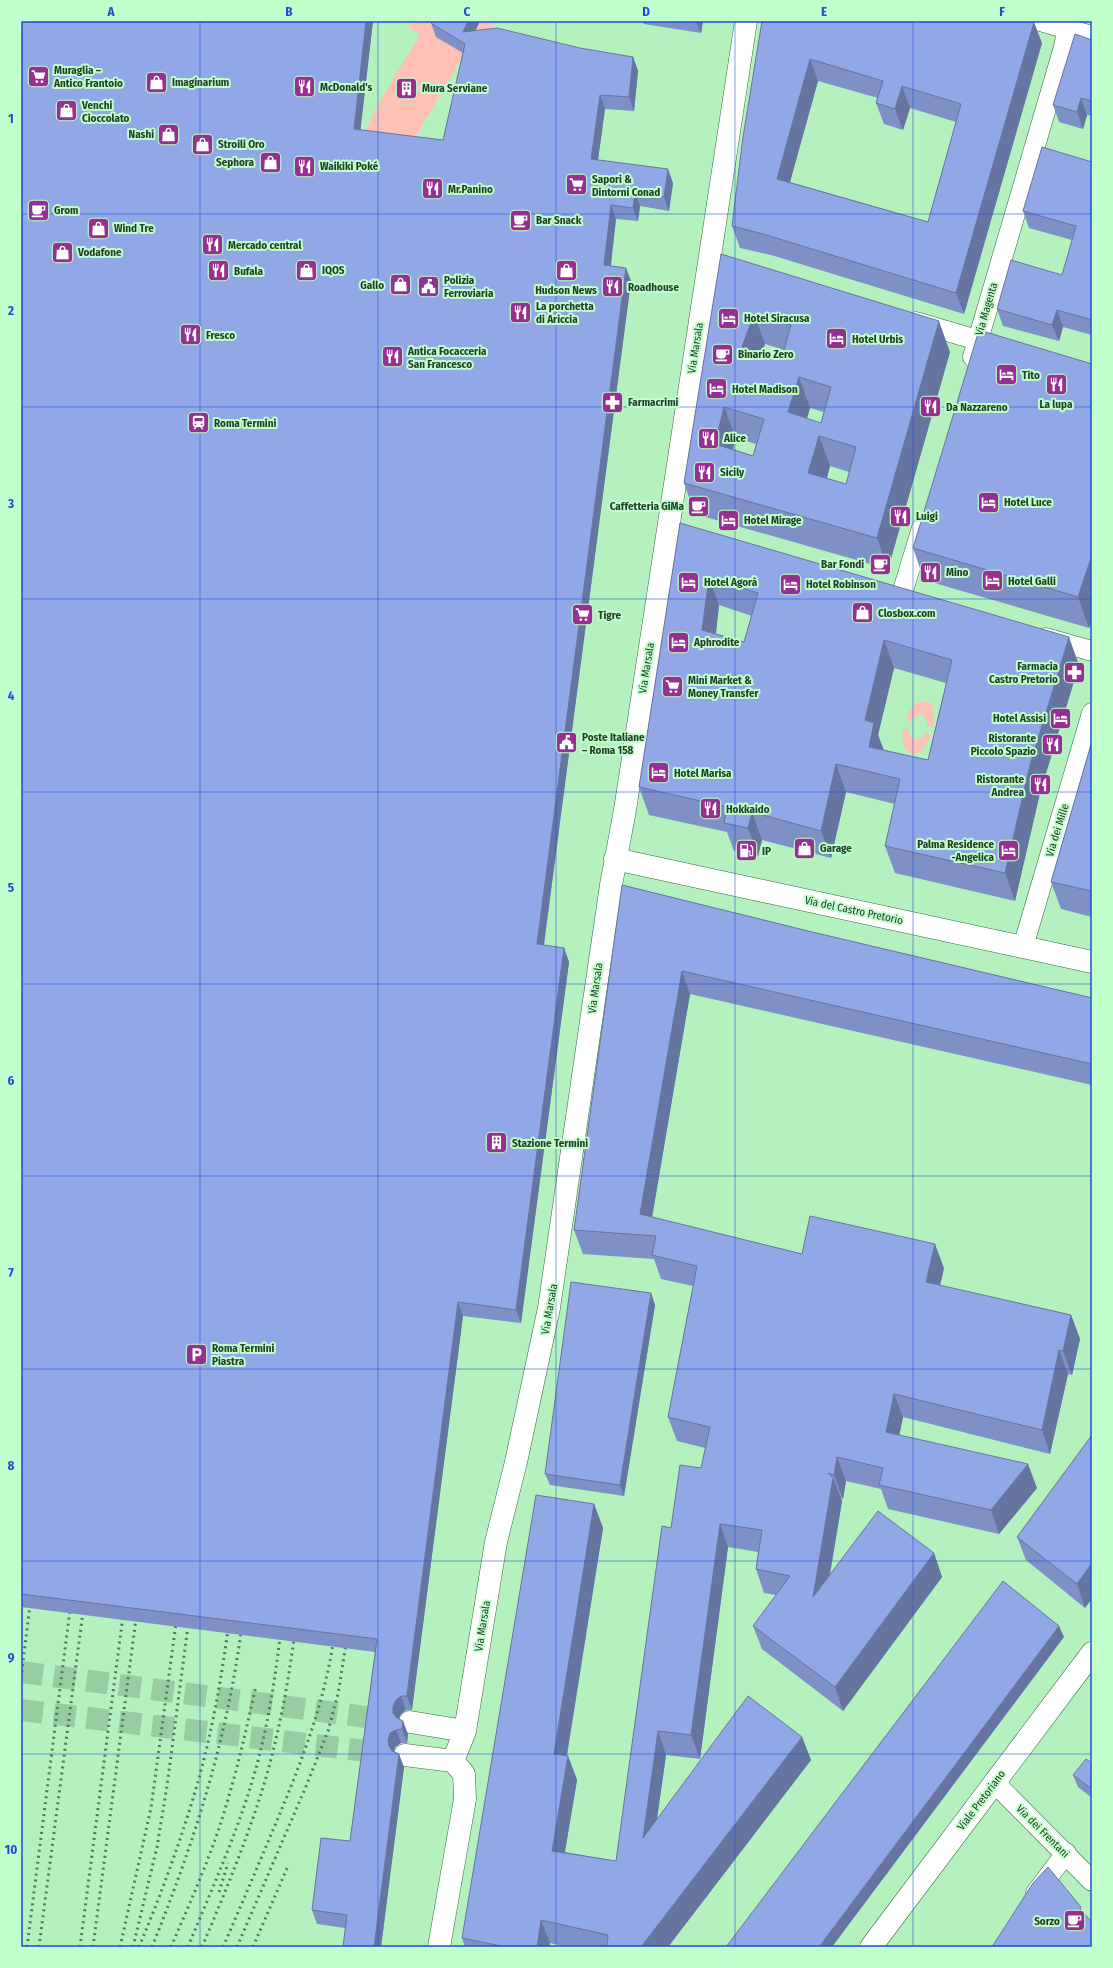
<svg xmlns="http://www.w3.org/2000/svg" width="1113" height="1968" font-family="'Fira Sans Condensed',sans-serif">
<rect width="100%" height="100%" fill="#b4f1bf"/>
<path fill="#ffc1b6" d="M411,21h83l-3,14 -20,7 -62,106 -50,-5 26,-51 35,-57 -12,-8z
M925,701c12,3 9,16 8,26l-6,-1v-6l-4,-5 -8,1 -4,5 -5,-1c3,-10 8,-18 19,-19z
M903,729h7l-1,6 7,5 7,-3 2,-4 6,2c-5,9 -8,18 -19,20 -10,-5 -10,-17 -9,-26z"/>
<g fill="none" stroke-linecap="round" stroke-linejoin="round">
<path stroke="#97cda1" stroke-width="22" stroke-dasharray="22 11" stroke-linecap="butt" d="M21,1672l376,49
M21,1710l371,44"/>
<defs>
<path id="street" d="M1040,21l52,15
M916,322l75,22
M973,357l91,-310 5,-26
M901,597l21,-69
M1046,638l46,13
M1023,947l69,-234
M994,1782l98,99
M1036,1893l30,-40"/>
<path id="secondary" d="M615,859l477,103
M410,1722l55,9
M405,1755l48,6
M439,1947l26,-148 -1,-25 -11,-13 12,-30 31,-189 20,-80 33,-154 62,-423 14,-75 121,-789
M871,1947l221,-294"/>
</defs>
<use href="#street" stroke="#30693e" stroke-width="21"/>
<use href="#secondary" stroke="#30693e" stroke-width="23"/>
<use href="#street" stroke="#fff" stroke-width="20"/>
<use href="#secondary" stroke="#fff" stroke-width="22"/>
<path stroke="#53775a" stroke-width="3" stroke-dasharray="2 4" stroke-linecap="butt" d="M21,1678l10,-81
M219,1892l9,-29
M27,1947l44,-345
M39,1947l45,-343
M80,1947l44,-339
M93,1947l44,-336
M120,1947l31,-139 26,-192
M133,1947l24,-100 10,-61 22,-168
M139,1947c23,-55 44,-112 60,-169 14,-51 23,-103 30,-156
M152,1947c43,-107 75,-207 90,-322
M171,1947c18,-42 37,-84 51,-128 14,-44 24,-88 34,-133
M188,1947c22,-54 47,-109 64,-165 15,-50 23,-101 29,-153
M202,1947c24,-57 48,-114 65,-173 13,-47 22,-95 28,-143
M223,1947c14,-32 28,-65 42,-98 29,-69 59,-138 69,-213
M237,1947l70,-163 21,-53 10,-37 9,-56
M253,1947l35,-81"/>
</g>
<path fill="#7e90c5" fill-rule="evenodd" d="M21,21h352l-13,109 83,10 20,-87 -27,-16 -5,-14 1,-2h48l-5,10 158,26 5,14 -4,40 -29,-2 -7,51 75,23 -4,28 -29,-5 -2,15 -22,-2 -5,47 20,15 -87,664 20,3 5,14 -48,361 -58,-7 -51,392v2h-6l-5,4 -2,4 9,16 -1,9h-6l-6,4 -1,5 10,15 -23,180h-38l2,-19 -28,-4 -5,-14 38,-69 25,-189 -354,-45z
M642,21h61l-2,12 -57,-9z
M762,21l280,22 -78,271 -193,-59 -31,-7 -8,-22zM818,81l60,17 -2,5 8,21 19,6 7,-22 46,14 -28,100 -138,-40z
M1092,40v76l-5,-1 -4,14 -24,-7 -6,-17z
M1092,162v173l-29,-8 -4,14 -56,-15 -6,-17 65,-34 10,-35 -43,-12 -6,-17z
M721,254l229,98 -62,217 -193,-55 -11,-31zM765,344l19,6 -3,10 -19,-7zM810,408l14,4 -3,11 -14,-4zM736,438l20,6 -3,12 -20,-7zM830,466l19,6 -3,12 -19,-6z
M1092,364l-3,264 -165,-48 -11,-32z
M680,523l399,142 -39,128 -25,108 -120,-28 -10,-27 10,-42 -49,-12 -15,66 -69,-18 -4,16 -24,-5 -7,-19 -78,-17 -10,-28zM719,605l33,11 -8,26 -28,-8zM894,668l52,15 -18,77 -44,-10 -6,-15z
M1092,741v176l-31,-8 -10,-27z
M622,885l186,46 284,67v87l-402,-91 -38,223 150,37 142,14 -4,18 131,29 9,24 -8,36 -4,-1 -18,80 -147,-37 -4,18 138,53 -38,46 -111,-25 -7,-20 -35,-8 -3,18 -2,-1 1,3 -12,74 104,-22 8,24 -99,134 -81,-62 -9,-23 23,-31 -12,-2 -8,-24 2,-17 -30,-5 -28,212 -34,-4 -9,63 145,-81 9,23 -143,187h-102l-16,-4 -1,4h-84l-3,-9 132,-434 9,24 -36,228h1l9,24 -12,72 51,9 55,-333 30,-60 4,-20 -28,-7 -9,-24 25,-131 -32,-7 -7,-20 -71,-5 -9,-24z
M651,1293l4,12 -31,191 -74,-11 -5,-11z
M1092,1435l-7,173 -59,-48 -9,-23z
M1092,1763v35l-14,-11 -5,-12z"/>
<path fill="#6675a0" d="M366,21h7l-14,122 -5,-14z
M468,21h12l-12,25 -5,-14z
M696,21h7l-2,12z
M1034,22l8,21 -78,271 -8,-21z
M633,57l5,14 -4,40 -5,-14z
M810,59l8,22 -33,119 -8,-21z
M902,86l8,22 -7,22 -8,-21z
M600,95l5,14 -9,64 -5,-14z
M1081,98l6,17 -4,14 -6,-17z
M668,169l5,14 -4,28 -5,-14z
M635,193l5,13 -2,15 -5,-13z
M611,205l5,14 -7,59 -5,-13z
M626,268l5,13 -89,677 -5,-14z
M1057,310l6,17 -4,14 -7,-16z
M754,314l11,30 -11,34 -12,-31z
M939,321l11,31 -62,217 -11,-31z
M799,377l11,31 -11,35 -11,-31z
M724,407l12,31 -10,37 -11,-31z
M819,436l11,30 -10,38 -12,-31z
M1092,555v66l-3,7 -11,-31z
M709,578l10,27 -6,52 -11,-27z
M1069,637l10,28 -39,128 -25,108 -10,-28 25,-108z
M884,640l10,28 -16,67 6,16 -5,24 -10,-28 -4,-27z
M836,764l10,28 -15,66 -10,-27z
M752,812l10,28 -4,16 -10,-28z
M564,948l5,14 -48,361 -5,-13z
M682,971l8,23 -41,241 -9,-21z
M935,1244l9,24 -9,38 -9,-24z
M651,1293l4,12 -31,191 -4,-11z
M458,1302l5,14 -51,394 -5,-14z
M1071,1315l9,24 -8,36 -9,-24z
M1059,1350l9,24 -18,80 -8,-24z
M894,1394l9,23 -8,39 -9,-24z
M837,1457l9,24 -3,18 -9,-24z
M1028,1464l9,24 -38,46 -8,-24z
M833,1478l9,23 -20,119 -9,-23z
M594,1504l9,24 -40,250 -9,-24z
M720,1524l8,23 -28,212 -9,-24z
M934,1553l8,24 -99,134 -8,-24z
M1092,1563v36l-7,9 -8,-24z
M1059,1626l5,11 -232,310h-13z
M401,1696l5,14 -5,4 -3,6 -5,-7v-6l3,-7z
M403,1721l5,13 -1,9 -5,-14z
M396,1730l5,13 -6,4 -2,7 -4,-8 -1,-6 2,-7z
M658,1731l8,24 -15,107 -8,-24z
M802,1737l9,23 -143,187h-27z
M399,1754l5,13 -23,180h-7z
M568,1756l9,24 -16,94 -9,-23z
M541,1920l9,23 -1,4h-12z"/>
<path fill="#92a7e5" stroke="#6675a0" fill-rule="evenodd" d="M21,21h345l-12,108 89,11 22,-96 -34,-21 1,-2h36l-5,11 34,-4 83,20 53,9 -4,40 -29,-2 -9,64 77,10 -4,28 -29,-4 -2,15 -22,-3 -7,60 22,3 -89,676 27,4 -48,362 -58,-8 -51,392v2h-6l-5,4 -3,7v6l4,5 6,3 -1,8 -6,1 -6,3 -2,7 1,6 3,5 7,3 -25,193h-31l4,-32 -35,-5 9,-72 29,3 27,-202 -356,-45z
M762,21h269l3,1 -78,271 -193,-59 -31,-8 11,-89zM810,59l73,22 -7,22 19,6 7,-23 59,18 -33,118 -151,-43z
M1075,34l17,6v61l-11,-3 -4,14 -24,-7z
M1042,147l50,15v158l-35,-10 -5,15 -55,-16 14,-49 51,15 14,-49 -53,-15z
M721,254l218,67 -62,217 -193,-55zM754,314l37,11 -10,35 -39,-13zM799,377l32,10 -10,36 -33,-11zM724,407l40,12 -11,37 -38,-12zM819,436l37,11 -10,37 -38,-11z
M979,330l113,34v191l-14,42 -165,-49z
M680,523l389,114 -39,128 -25,108 -120,-27 15,-67 -64,-15 -15,67 -69,-19 -4,16 -24,-5 3,-16 -88,-20zM709,578l49,15 -14,49 -42,-12zM884,640l68,20 -24,100 -59,-13 5,-24 -9,-3z
M1092,741v150l-41,-9z
M622,885l186,46 284,67v66l-410,-93 -42,243 162,40 8,-38 125,28 -9,38 145,33 -8,36 -4,-1 -17,80 -148,-36 -8,38 142,32 -37,46 -112,-25 4,-17 -46,-11 -3,18 -6,-2 5,5 -20,119 65,-86 56,42 -99,134 -82,-61 37,-50 -34,-7 6,-39 -42,-6 -29,211 -33,-4 -15,107 105,-142 54,41 -161,210h-34l1,-12 -67,-15 -4,27h-31l-44,-9 74,-443 58,9 -40,250 14,2 -16,95 64,10 46,-335 9,2 9,-63 21,3 9,-41 -42,-10 29,-151 -45,-11 4,-19 -82,-6z
M571,1282l80,11 -31,192 -75,-11z
M1092,1435v128l-15,21 -60,-47z
M1003,1581l56,45 -240,321h-93z
M1086,1759l6,4v26l-19,-14z
M1048,1867l33,40 -1,2 12,13v25h-100l41,-64z"/>
<path fill="none" stroke="#1d4ed8" stroke-width="1" stroke-opacity="0.55" d="M200,21v1926M378,21v1926M556,21v1926M735,21v1926M913,21v1926M21,214h1071M21,407h1071M21,599h1071M21,792h1071M21,984h1071M21,1176h1071M21,1369h1071M21,1561h1071M21,1754h1071"/>
<defs>
<symbol id="supermarket-square" viewBox="-11 -11 22 22"><rect x="-9" y="-9" width="18" height="18" rx="4" fill="#972f92" stroke="#c1ffcc"/><path d="M-6-5.5h2.5l.6 2H6L4.5 2H-2.5L-4.4-4H-6ZM-1.5 3.2a1.3 1.3 0 1 0 .1 0ZM3 3.2a1.3 1.3 0 1 0 .1 0Z" fill="#fff"/></symbol>
<symbol id="shop-square" viewBox="-11 -11 22 22"><rect x="-9" y="-9" width="18" height="18" rx="4" fill="#972f92" stroke="#c1ffcc"/><path d="M-5-2.5h2.3a2.7 3.5 0 0 1 5.4 0H5L5.5 6h-11ZM-1.5-2.5h3a1.5 2.3 0 0 0-3 0Z" fill="#fff"/></symbol>
<symbol id="restaurant-square" viewBox="-11 -11 22 22"><rect x="-9" y="-9" width="18" height="18" rx="4" fill="#972f92" stroke="#c1ffcc"/><path d="M-5-6h1v4h1v-4h1v4h1v-4h1v5L-1.5 .5V6h-2V.5L-5-1ZM5-6V6H3V1.5H1.5Q1.5-4 5-6Z" fill="#fff"/></symbol>
<symbol id="building-square" viewBox="-11 -11 22 22"><rect x="-9" y="-9" width="18" height="18" rx="4" fill="#972f92" stroke="#c1ffcc"/><path d="M-4-6H4V6H1V3H-1V6H-4ZM-2.5-4.3h1.7v1.8h-1.7ZM.8-4.3h1.7v1.8H.8ZM-2.5-1h1.7V.8h-1.7ZM.8-1h1.7V.8H.8Z" fill="#fff"/></symbol>
<symbol id="cafe-square" viewBox="-11 -11 22 22"><rect x="-9" y="-9" width="18" height="18" rx="4" fill="#972f92" stroke="#c1ffcc"/><path d="M-5.5-4.5H6V0H3Q3 3.5 0 3.5H-2.5Q-5.5 3.5-5.5 0ZM3-3.2v2h1.7v-2ZM-6 4.5H4V6H-6Z" fill="#fff"/></symbol>
<symbol id="civic-square" viewBox="-11 -11 22 22"><rect x="-9" y="-9" width="18" height="18" rx="4" fill="#972f92" stroke="#c1ffcc"/><path d="M-.6-6.5H3V-4.5H.6V-3L4-1V1h2V6H-6V1h2V-1L-.6-3ZM-1.2 2.5V6h2.4V2.5Z" fill="#fff"/></symbol>
<symbol id="hotel-square" viewBox="-11 -11 22 22"><rect x="-9" y="-9" width="18" height="18" rx="4" fill="#972f92" stroke="#c1ffcc"/><path d="M-6-4.5h1.5V1H6V5H4.5V3h-9V5H-6ZM-4 0a1.8 1.8 0 1 1 3.6 0ZM.5 0V-2.5h3Q6-2.5 6 0Z" fill="#fff"/></symbol>
<symbol id="pharmacy-square" viewBox="-11 -11 22 22"><rect x="-9" y="-9" width="18" height="18" rx="4" fill="#972f92" stroke="#c1ffcc"/><path d="M-2-6h4v4h4v4h-4v4h-4v-4h-4v-4h4Z" fill="#fff"/></symbol>
<symbol id="station-square" viewBox="-11 -11 22 22"><rect x="-9" y="-9" width="18" height="18" rx="4" fill="#972f92" stroke="#c1ffcc"/><path d="M-3-6H3Q5-6 5-4V2Q5 4 3 4L4.5 6H3L1.5 4h-3L-3 6H-4.5L-3 4Q-5 4-5 2V-4Q-5-6-3-6ZM-3.5-4v3h7v-3ZM-3.5 1v1.5H-2V1ZM2 1v1.5H3.5V1Z" fill="#fff"/></symbol>
<symbol id="fuel-square" viewBox="-11 -11 22 22"><rect x="-9" y="-9" width="18" height="18" rx="4" fill="#972f92" stroke="#c1ffcc"/><path d="M-5.5-6h7V0h2V4h1.3V-2.5L3-4.5l.8-.8L6-3V5H2.5V1h-1V6h-7ZM-4.2-4.7v3.2H.2V-4.7Z" fill="#fff"/></symbol>
<symbol id="parking-square" viewBox="-11 -11 22 22"><rect x="-9" y="-9" width="18" height="18" rx="4" fill="#972f92" stroke="#c1ffcc"/><path d="M-3.5-5.5H1a3.5 3.5 0 0 1 0 7H-1V5.5H-3.5ZM-1-3.4V-.6H.8a1.4 1.4 0 0 0 0-2.8Z" fill="#fff"/></symbol>
</defs>
<g fill-rule="evenodd">
<use href="#supermarket-square" x="26" y="64" width="25" height="25"/>
<use href="#shop-square" x="144" y="70" width="25" height="25"/>
<use href="#restaurant-square" x="292" y="74" width="25" height="25"/>
<use href="#building-square" x="394" y="76" width="25" height="25"/>
<use href="#shop-square" x="54" y="98" width="25" height="25"/>
<use href="#shop-square" x="156" y="122" width="25" height="25"/>
<use href="#shop-square" x="190" y="132" width="25" height="25"/>
<use href="#shop-square" x="258" y="150" width="25" height="25"/>
<use href="#restaurant-square" x="292" y="154" width="25" height="25"/>
<use href="#supermarket-square" x="564" y="172" width="25" height="25"/>
<use href="#restaurant-square" x="420" y="176" width="25" height="25"/>
<use href="#cafe-square" x="26" y="198" width="25" height="25"/>
<use href="#cafe-square" x="508" y="208" width="25" height="25"/>
<use href="#shop-square" x="86" y="216" width="25" height="25"/>
<use href="#restaurant-square" x="200" y="232" width="25" height="25"/>
<use href="#shop-square" x="50" y="240" width="25" height="25"/>
<use href="#shop-square" x="294" y="258" width="25" height="25"/>
<use href="#shop-square" x="554" y="258" width="25" height="25"/>
<use href="#restaurant-square" x="206" y="258" width="25" height="25"/>
<use href="#shop-square" x="388" y="272" width="25" height="25"/>
<use href="#civic-square" x="416" y="274" width="25" height="25"/>
<use href="#restaurant-square" x="600" y="274" width="25" height="25"/>
<use href="#restaurant-square" x="508" y="300" width="25" height="25"/>
<use href="#hotel-square" x="716" y="306" width="25" height="25"/>
<use href="#restaurant-square" x="178" y="322" width="25" height="25"/>
<use href="#hotel-square" x="824" y="326" width="25" height="25"/>
<use href="#cafe-square" x="710" y="342" width="25" height="25"/>
<use href="#restaurant-square" x="380" y="344" width="25" height="25"/>
<use href="#hotel-square" x="994" y="362" width="25" height="25"/>
<use href="#restaurant-square" x="1044" y="372" width="25" height="25"/>
<use href="#hotel-square" x="704" y="376" width="25" height="25"/>
<use href="#pharmacy-square" x="600" y="390" width="25" height="25"/>
<use href="#restaurant-square" x="918" y="394" width="25" height="25"/>
<use href="#station-square" x="186" y="410" width="25" height="25"/>
<use href="#restaurant-square" x="696" y="426" width="25" height="25"/>
<use href="#restaurant-square" x="692" y="460" width="25" height="25"/>
<use href="#hotel-square" x="976" y="490" width="25" height="25"/>
<use href="#cafe-square" x="686" y="494" width="25" height="25"/>
<use href="#restaurant-square" x="888" y="504" width="25" height="25"/>
<use href="#hotel-square" x="716" y="508" width="25" height="25"/>
<use href="#cafe-square" x="868" y="552" width="25" height="25"/>
<use href="#restaurant-square" x="918" y="560" width="25" height="25"/>
<use href="#hotel-square" x="980" y="568" width="25" height="25"/>
<use href="#hotel-square" x="676" y="570" width="25" height="25"/>
<use href="#hotel-square" x="778" y="572" width="25" height="25"/>
<use href="#shop-square" x="850" y="600" width="25" height="25"/>
<use href="#supermarket-square" x="570" y="602" width="25" height="25"/>
<use href="#hotel-square" x="666" y="630" width="25" height="25"/>
<use href="#pharmacy-square" x="1062" y="660" width="25" height="25"/>
<use href="#supermarket-square" x="660" y="674" width="25" height="25"/>
<use href="#hotel-square" x="1048" y="706" width="25" height="25"/>
<use href="#civic-square" x="554" y="730" width="25" height="25"/>
<use href="#restaurant-square" x="1040" y="732" width="25" height="25"/>
<use href="#hotel-square" x="646" y="760" width="25" height="25"/>
<use href="#restaurant-square" x="1028" y="772" width="25" height="25"/>
<use href="#restaurant-square" x="698" y="796" width="25" height="25"/>
<use href="#shop-square" x="792" y="836" width="25" height="25"/>
<use href="#hotel-square" x="996" y="838" width="25" height="25"/>
<use href="#fuel-square" x="734" y="838" width="25" height="25"/>
<use href="#building-square" x="484" y="1130" width="25" height="25"/>
<use href="#parking-square" x="184" y="1342" width="25" height="25"/>
<use href="#cafe-square" x="1062" y="1908" width="25" height="25"/>
</g>
<g text-anchor="middle" stroke-width="4" stroke-linejoin="round" paint-order="stroke">
<g font-size="11" font-weight="bold" fill="#243d29" stroke="#c1ffcc" text-anchor="start">
<text x="54" y="74">Muraglia –<tspan x="54" dy="13">Antico Frantoio</tspan></text>
<text x="172" y="86">Imaginarium</text>
<text x="320" y="91">McDonald's</text>
<text x="422" y="92">Mura Serviane</text>
<text x="82" y="109">Venchi<tspan x="82" dy="13">Cioccolato</tspan></text>
<text x="154" y="138" text-anchor="end">Nashi</text>
<text x="218" y="148">Stroili Oro</text>
<text x="254" y="166" text-anchor="end">Sephora</text>
<text x="320" y="170">Waikiki Poké</text>
<text x="592" y="183">Sapori &amp;<tspan x="592" dy="13">Dintorni Conad</tspan></text>
<text x="448" y="193">Mr.Panino</text>
<text x="54" y="214">Grom</text>
<text x="536" y="224">Bar Snack</text>
<text x="114" y="232">Wind Tre</text>
<text x="228" y="249">Mercado central</text>
<text x="78" y="256">Vodafone</text>
<text x="322" y="274">IQOS</text>
<text x="234" y="275">Bufala</text>
<text x="444" y="284">Polizia<tspan x="444" dy="13">Ferroviaria</tspan></text>
<text x="384" y="289" text-anchor="end">Gallo</text>
<text x="628" y="291">Roadhouse</text>
<text x="566" y="294" text-anchor="middle">Hudson News</text>
<text x="536" y="310">La porchetta<tspan x="536" dy="13">di Ariccia</tspan></text>
<text x="744" y="322">Hotel Siracusa</text>
<text x="206" y="339">Fresco</text>
<text x="852" y="343">Hotel Urbis</text>
<text x="408" y="355">Antica Focacceria<tspan x="408" dy="13">San Francesco</tspan></text>
<text x="738" y="358">Binario Zero</text>
<text x="1022" y="379">Tito</text>
<text x="732" y="393">Hotel Madison</text>
<text x="628" y="406">Farmacrimi</text>
<text x="1056" y="408" text-anchor="middle">La lupa</text>
<text x="946" y="411">Da Nazzareno</text>
<text x="214" y="427">Roma Termini</text>
<text x="724" y="442">Alice</text>
<text x="720" y="476">Sicily</text>
<text x="1004" y="506">Hotel Luce</text>
<text x="684" y="510" text-anchor="end">Caffetteria GiMa</text>
<text x="916" y="520">Luigi</text>
<text x="744" y="524">Hotel Mirage</text>
<text x="864" y="568" text-anchor="end">Bar Fondi</text>
<text x="946" y="576">Mino</text>
<text x="1008" y="585">Hotel Galli</text>
<text x="704" y="586">Hotel Agorà</text>
<text x="806" y="588">Hotel Robinson</text>
<text x="878" y="617">Closbox.com</text>
<text x="598" y="619">Tigre</text>
<text x="694" y="646">Aphrodite</text>
<text x="1058" y="670" text-anchor="end">Farmacia<tspan x="1058" dy="13">Castro Pretorio</tspan></text>
<text x="688" y="684">Mini Market &amp;<tspan x="688" dy="13">Money Transfer</tspan></text>
<text x="1046" y="722" text-anchor="end">Hotel Assisi</text>
<text x="582" y="741">Poste Italiane<tspan x="582" dy="13">– Roma 158</tspan></text>
<text x="1036" y="742" text-anchor="end">Ristorante<tspan x="1036" dy="13">Piccolo Spazio</tspan></text>
<text x="674" y="777">Hotel Marisa</text>
<text x="1024" y="783" text-anchor="end">Ristorante<tspan x="1024" dy="13">Andrea</tspan></text>
<text x="726" y="813">Hokkaido</text>
<text x="994" y="848" text-anchor="end">Palma Residence<tspan x="994" dy="13">-Angelica</tspan></text>
<text x="820" y="852">Garage</text>
<text x="762" y="855">IP</text>
<text x="512" y="1147">Stazione Termini</text>
<text x="212" y="1352">Roma Termini<tspan x="212" dy="13">Piastra</tspan></text>
<text x="1060" y="1925" text-anchor="end">Sorzo</text>
</g>
<g font-size="11" fill="#243d29" stroke="#c1ffcc">
<text transform="translate(986 309) rotate(-74)" y="4">Via Magenta</text>
<text transform="translate(695 348) rotate(-81)" y="4">Via Marsala</text>
<text transform="translate(646 668) rotate(-81)" y="4">Via Marsala</text>
<text transform="translate(1057 830) rotate(-73)" y="4">Via dei Mille</text>
<text transform="translate(854 910) rotate(12)" y="4">Via del Castro Pretorio</text>
<text transform="translate(595 988) rotate(-82)" y="4">Via Marsala</text>
<text transform="translate(549 1309) rotate(-80)" y="4">Via Marsala</text>
<text transform="translate(482 1626) rotate(-81)" y="4">Via Marsala</text>
<text transform="translate(981 1800) rotate(-53)" y="4">Viale Pretoriano</text>
<text transform="translate(1043 1831) rotate(45)" y="4">Via dei Frentani</text>
</g>
</g>
<rect width="1113" height="1968" fill="none" stroke="#c1ffcc" stroke-width="44"/>
<rect x="22" y="22" width="1069" height="1924" fill="none" stroke="#1d4ed8" stroke-width="1.5"/>
<g font-size="13" text-anchor="middle" font-weight="bold" fill="#1d4ed8">
<text x="111" y="16">A</text>
<text x="289" y="16">B</text>
<text x="467" y="16">C</text>
<text x="646" y="16">D</text>
<text x="824" y="16">E</text>
<text x="1002" y="16">F</text>
<text x="11" y="123">1</text>
<text x="11" y="315">2</text>
<text x="11" y="508">3</text>
<text x="11" y="700">4</text>
<text x="11" y="892">5</text>
<text x="11" y="1085">6</text>
<text x="11" y="1277">7</text>
<text x="11" y="1470">8</text>
<text x="11" y="1662">9</text>
<text x="11" y="1854">10</text>
</g>
</svg>
